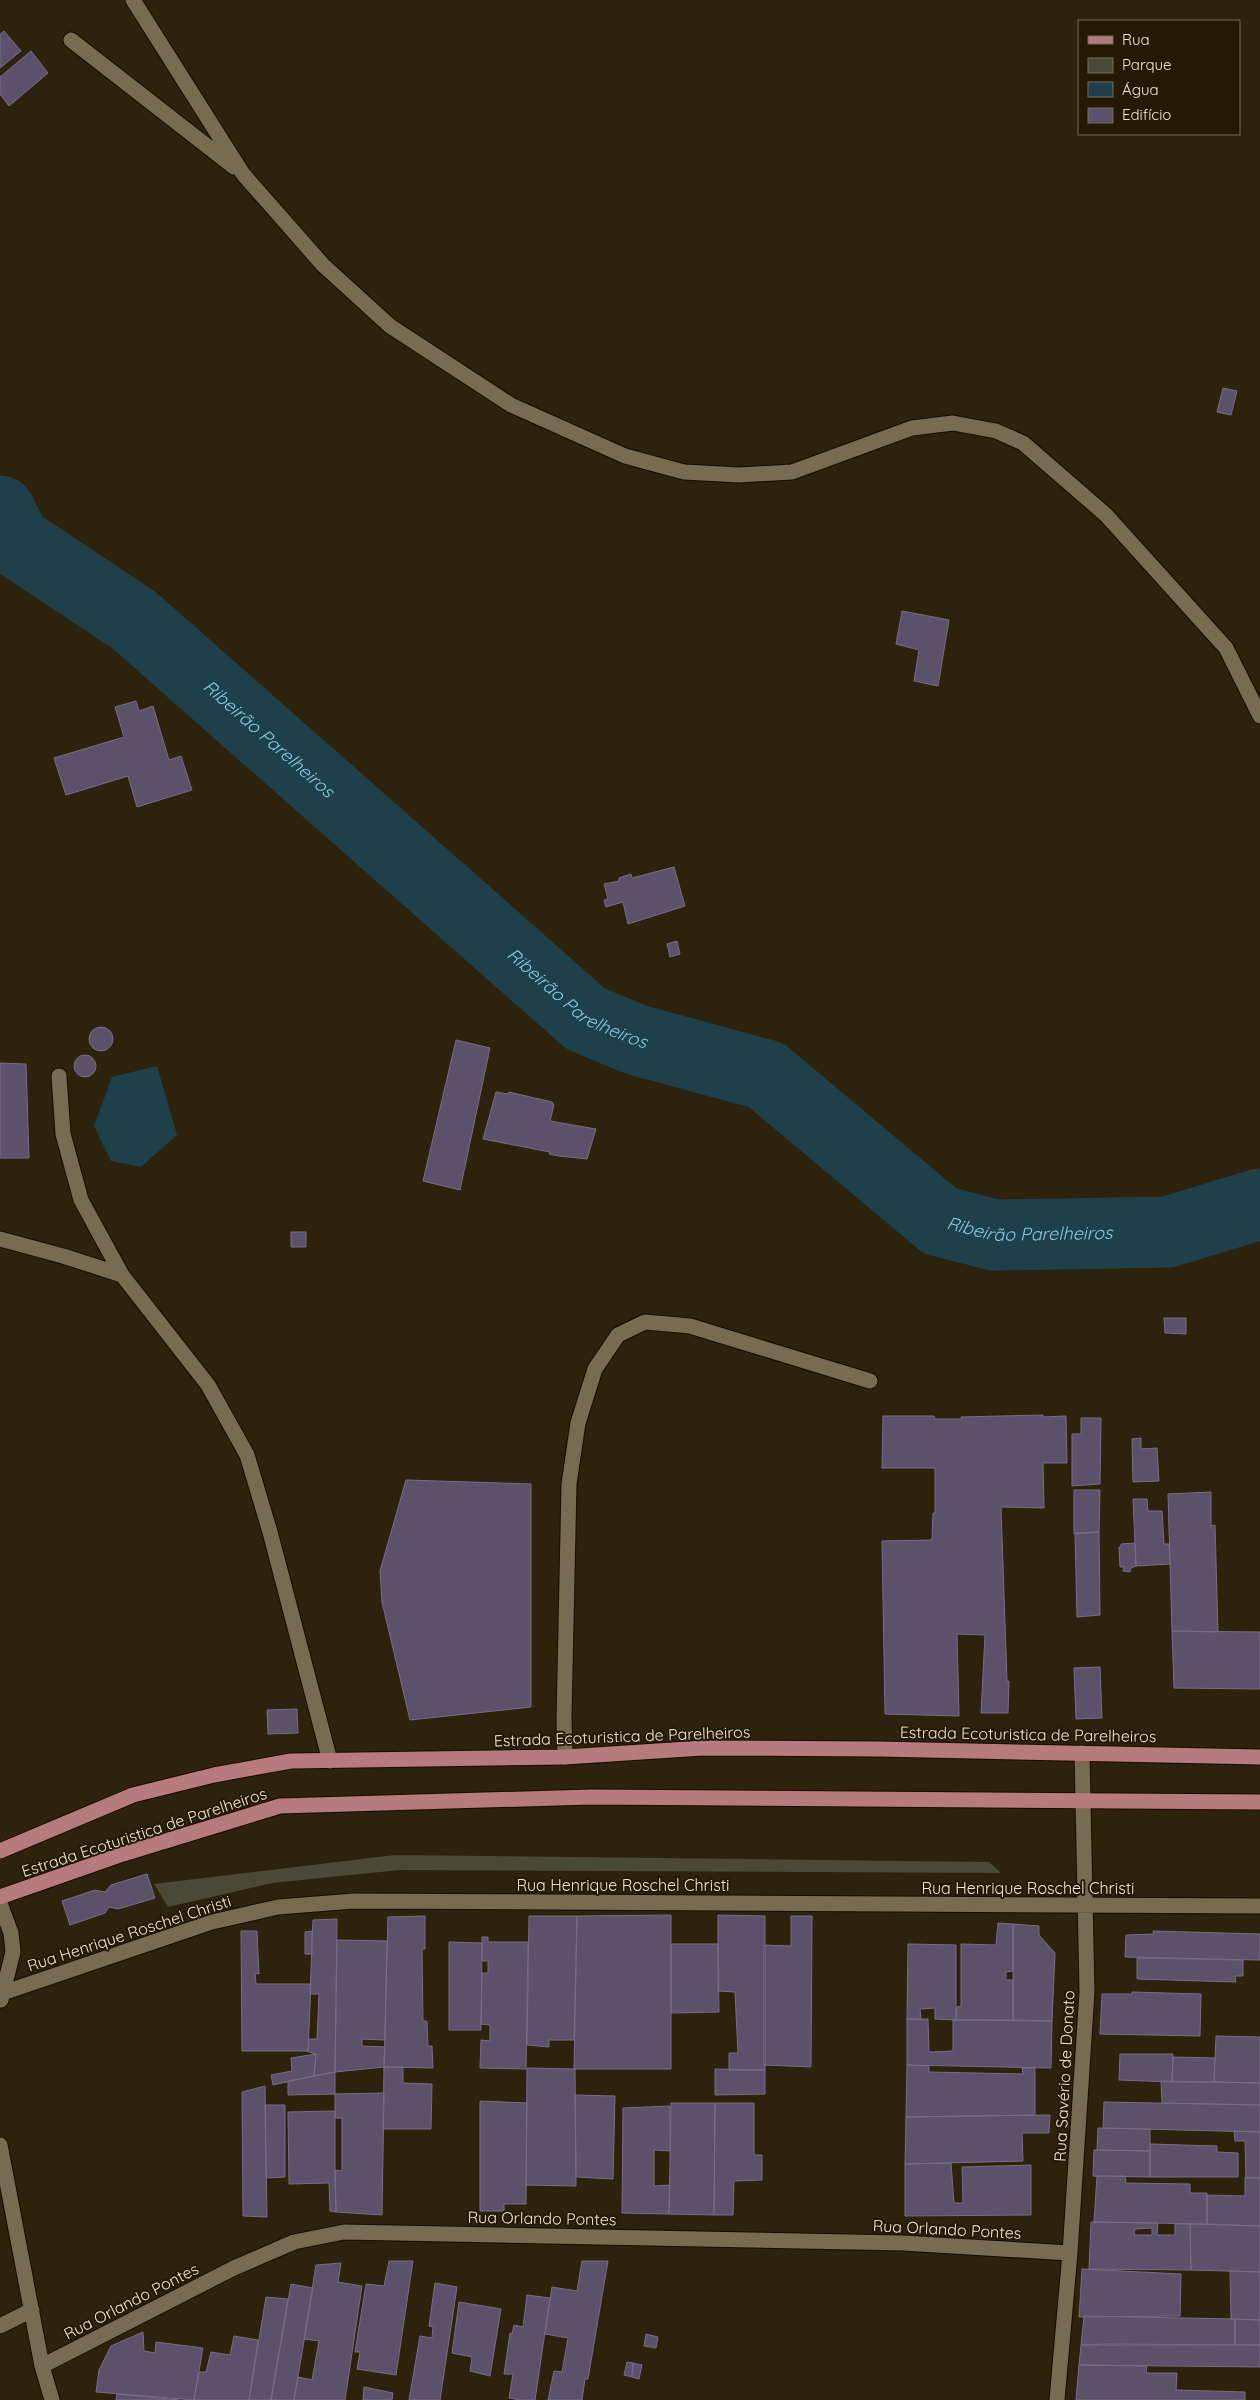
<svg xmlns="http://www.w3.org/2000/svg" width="1260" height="2400" font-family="Quicksand,sans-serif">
<rect width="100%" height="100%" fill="#2d230c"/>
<path fill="#484a35" d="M395,1855l594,7 12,11 -601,-3 -128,13 -104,24 -14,-23z"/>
<path fill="#1e404b" d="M157,1066l20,69 -36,32 -30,-6 -17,-35 18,-49z"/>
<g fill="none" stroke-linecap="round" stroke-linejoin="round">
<path stroke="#1e404b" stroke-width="71" id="s1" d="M0,511l15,30 120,80 451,398 51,21 129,35 174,146 55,14 173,-3 92,-28"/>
</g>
<path fill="#5c516b" stroke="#786d86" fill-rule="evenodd" d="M4,31l17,20 -21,17v-34z
M31,51l17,22 -39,33 -9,-12v-17z
M1223,388l14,3 -6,24 -14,-3z
M902,611l47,9 -11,66 -24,-5 5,-31 -23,-6z
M136,701l3,10 14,-5 16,54 12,-4 11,34 -55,17 -9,-31 -62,19 -12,-37 70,-21 -9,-30z
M674,867l11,39 -57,18 -5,-22 -17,5 -2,-7 4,-1 -4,-15 15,-3v-3l12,-4 1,4z
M677,941l3,13 -10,3 -3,-13z
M89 1039a12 12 0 1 1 24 0a12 12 0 1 1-24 0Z
M456,1040l34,8 -30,142 -37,-9z
M74 1066a11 11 0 1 1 22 0a11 11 0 1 1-22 0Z
M0,1063l26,1 3,94h-29z
M496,1092l12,2 1,-2 43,10 2,3 -4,16 46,8 -9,30 -28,-3 -10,-2 1,-2 -67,-13z
M291,1232h15v15h-15z
M1164,1318h22v16l-21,-1z
M1043,1415v2l23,-1 1,47h-24l1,45 -43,-1 6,174h2l-1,32h-27l4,-78 -28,-1 2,82 -74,-2 -3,-173 50,-1 1,-27h2v-45h-53l1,-52h51l1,3h27l-1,-2z
M1081,1418h20l-1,66 -28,2v-52h9z
M1141,1438v11l16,-1 2,33 -26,1 -1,-43z
M406,1480l125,4v223l-121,13 -28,-118 -2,-31z
M1074,1490h26l-1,42 -25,2z
M1211,1492v34l4,-1 3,107 -46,-1 -4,-137z
M1133,1499h14l1,12h14l2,33h5l1,20 -34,2z
M1099,1532l1,83 -23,2 -2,-84z
M1135,1543l1,23 -5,2 -1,4 -7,-1 1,-4h-4l-1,-20h2v-3z
M1172,1631l88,1v57l-86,-1z
M1100,1667l2,51 -26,1 -2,-51z
M297,1709l1,24 -30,1 -1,-24z
M147,1874l8,24 -37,11 -9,-2 -4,6 -35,12 -8,-24 33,-11 10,2 6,-7z
M671,1915v154h-97l3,-153z
M718,1915l47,1v154h-36v-17h9l-3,-61 -17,-1z
M425,1916v33h-3l1,72h4l1,25h4l1,22 -49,-1 4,-150z
M529,1916h48l-3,124h-25v7l-22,-2z
M791,1916h21l-1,151 -47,-2v-120l27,1z
M337,1919l-2,153 -21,4 2,-22 -10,-3h2l1,-12h8l2,-45h-9l3,-74z
M998,1923l15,1v47l-7,1v8h7v40h-57l1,-13 4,-1v-62l35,1z
M1013,1924l26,2v9l16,18 -3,68 -39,-1z
M241,1931h16l2,43 -4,-1 1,11h55l-3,67h-66z
M312,1931v23h-7v-22z
M1153,1931l107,3v26l-135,-3 1,-22 28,-1z
M482,1937h6v5h40l-2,127 -46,-1 1,-28 9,1v-16l-9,-1 1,-51h6v-12h-6z
M337,1940l50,1 -2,99 -23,-1v7l23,1 -1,20 -49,5z
M449,1942l33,1 -1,87h-32z
M671,1944h47l1,68 -48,1z
M908,1944l48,1v75l-21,-1v-11l-15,1 1,11 -14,-1z
M1137,1958l106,2v16h-8l1,6 -99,-3z
M1132,1992l69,2 -1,42 -100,-2 2,-40h30z
M907,2019h21l1,33 24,-1v-31l99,1 -1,47 -144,-3z
M1216,2036l44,1v46l-46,-1z
M316,2054l-2,22 -41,9 -2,-10 21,-4 -1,-13z
M1120,2054h53l-1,28 -53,-2z
M1173,2057l42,1 -1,24h-42z
M907,2065l22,1v6l94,2 -1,-6h13v47l-129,2z
M384,2067h19v16l29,1 -1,45h-48z
M527,2068l48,1 1,117 -50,-1z
M715,2069l50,1v24l-50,1z
M335,2072v22l-47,1v-14z
M1161,2081l99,2v22l-98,-2z
M265,2086l2,131 -24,-1 -1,-124z
M384,2093l-2,122 -46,-3 -1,-42 7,1v-53h-7v-24z
M575,2095l40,1 -2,83 -37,-2z
M480,2101l47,2 -1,101h-22v7h-24z
M1104,2102l156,3v27l-157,-4z
M671,2103h44l-1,112 -45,-1z
M715,2103h39v52h8v25l-28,1 -1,34h-19z
M265,2105h20v72l-19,1z
M670,2106v45l-16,-1v36l16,-1 -1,29 -47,-1 1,-105z
M335,2111v59l1,42 -6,-1 -1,-28 -40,1 -1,-72z
M1050,2115l-1,18h-27l1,28 -118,3 1,-47z
M1098,2128l52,1v22l-53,-1z
M1234,2131l26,1v46h-14l-1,-37h-10z
M1150,2144l67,2v6l21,1v24h-88z
M1094,2150l56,1v26l-57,-1z
M951,2163l3,40h9l-1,-36 69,-2v50l-126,1v-52z
M1097,2176h28l1,7 64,1v9h17v31l-113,-2z
M1245,2177l15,1v48l-53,-2v-29l38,1z
M1091,2222l67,1 -1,12h18v-11h15l1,46 -102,-1zM1152,2228v7h-18l1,-6z
M1190,2224l70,2v46l-69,-2z
M389,2261h24l-17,114 -39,-6 3,-17h-5l11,-68 18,2z
M582,2261h26l-20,118h-3l-3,21h-34l6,-29 8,1 6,-34 -23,-4 7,-47 25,4z
M341,2263l-3,19 24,4 -17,114h-51l4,-23 14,3 7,-39 -15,-2 12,-74z
M1082,2269l99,5 -1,42 -101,1z
M1230,2271l30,1v48l-29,-1z
M435,2283l22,4 -17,113h-31l11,-64 12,2 1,-11 -4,-1z
M291,2284l22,4 -18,106 -1,6h-23z
M527,2295l23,3 -15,102h-15l-11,-2 4,-24h-9l6,-41 2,1 2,-9 9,2z
M266,2297l22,2 -17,101h-22z
M459,2302l42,7 -11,67 -20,-5 2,-14 -20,-4z
M1084,2316l151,3v26h-154z
M1235,2319l25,1v25h-25z
M143,2332l1,19 11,2 1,-11 47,6 -9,52 -98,-8 3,-22 12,-24z
M646,2334l12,3 -2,11 -12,-2z
M234,2336l24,4 -9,60h-55l5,-28h7l5,-20 19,3z
M1107,2344l153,1v22l-181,-2 2,-20z
M627,2362l6,1 -1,14 -8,-2z
M633,2363l9,2 -3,14 -7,-2z
M1079,2365l68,1 -1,7h31l-1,17 69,2v8h-169z
M364,2387l29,6 -1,7h-29z
M117,2394l62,6h-63z"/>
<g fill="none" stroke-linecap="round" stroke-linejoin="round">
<defs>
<path id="minor" d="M133,0l110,174 80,91 67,61 121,79 114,51 59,16 55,3 53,-3 120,-44 41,-5 43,8 27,12 83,72 120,133 34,68
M71,40l163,127
M59,1076l4,58 18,66 41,75 86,110 39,70 23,77 60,229
M0,1239l63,17 59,19
M565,1757l-1,-39 5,-234 9,-61 17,-54 23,-34 27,-13 45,4 180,55
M0,1903l11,30 2,19 -12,48
M0,1994l212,-72 66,-15 76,-6 906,5
M0,2145l42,221 10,34
M0,2326l32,-16
M42,2366l192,-98 60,-26 50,-10 559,11 167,10
M1057,2400l13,-147 17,-261 -5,-239"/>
<path id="major" d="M0,1851l133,-56 81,-20 77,-14 274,-4 138,-9 175,1 382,8
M0,1897l123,-43 157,-48 311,-9 669,5"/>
</defs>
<use href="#minor" stroke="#150c00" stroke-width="17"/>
<use href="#major" stroke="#150c00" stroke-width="17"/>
<use href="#minor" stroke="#776b52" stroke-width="15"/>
<use href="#major" stroke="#b87b7d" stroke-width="15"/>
</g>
<g text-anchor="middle" stroke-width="4" stroke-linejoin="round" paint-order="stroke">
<g font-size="16" fill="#efe8da" stroke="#241a03">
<text transform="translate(1028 1734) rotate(1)" y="6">Estrada Ecoturistica de Parelheiros</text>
<text transform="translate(622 1736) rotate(-2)" y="6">Estrada Ecoturistica de Parelheiros</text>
<text transform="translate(144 1832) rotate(-18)" y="6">Estrada Ecoturistica de Parelheiros</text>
<text x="623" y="1891">Rua Henrique Roschel Christi</text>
<text x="1028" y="1894">Rua Henrique Roschel Christi</text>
<text transform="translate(129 1933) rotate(-18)" y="6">Rua Henrique Roschel Christi</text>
<text transform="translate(1064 2076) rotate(-87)" y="6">Rua Savério de Donato</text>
<text transform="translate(542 2218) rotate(1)" y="6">Rua Orlando Pontes</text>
<text transform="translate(947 2229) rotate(3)" y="6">Rua Orlando Pontes</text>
<text transform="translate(131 2301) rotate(-27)" y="6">Rua Orlando Pontes</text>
</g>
<g font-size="18" font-style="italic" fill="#88cae0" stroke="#241a03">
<text dy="6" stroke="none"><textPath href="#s1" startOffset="356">Ribeirão Parelheiros</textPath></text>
<text dy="6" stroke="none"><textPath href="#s1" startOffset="761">Ribeirão Parelheiros</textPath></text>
<text dy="6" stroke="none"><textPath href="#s1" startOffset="1286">Ribeirão Parelheiros</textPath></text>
</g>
</g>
<rect x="1078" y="20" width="162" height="115" fill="#241a03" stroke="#756c59"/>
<rect x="1088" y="36" width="25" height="8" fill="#b87b7d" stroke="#756c59"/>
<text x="1122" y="45" font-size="15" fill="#efe8da">Rua</text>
<rect x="1088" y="58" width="25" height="15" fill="#484a35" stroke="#756c59"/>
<text x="1122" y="70" font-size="15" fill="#efe8da">Parque</text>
<rect x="1088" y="82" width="25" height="15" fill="#1e404b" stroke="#756c59"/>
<text x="1122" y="95" font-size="15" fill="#efe8da">Água</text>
<rect x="1088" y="108" width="25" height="15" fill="#5c516b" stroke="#756c59"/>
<text x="1122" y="120" font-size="15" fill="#efe8da">Edifício</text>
</svg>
